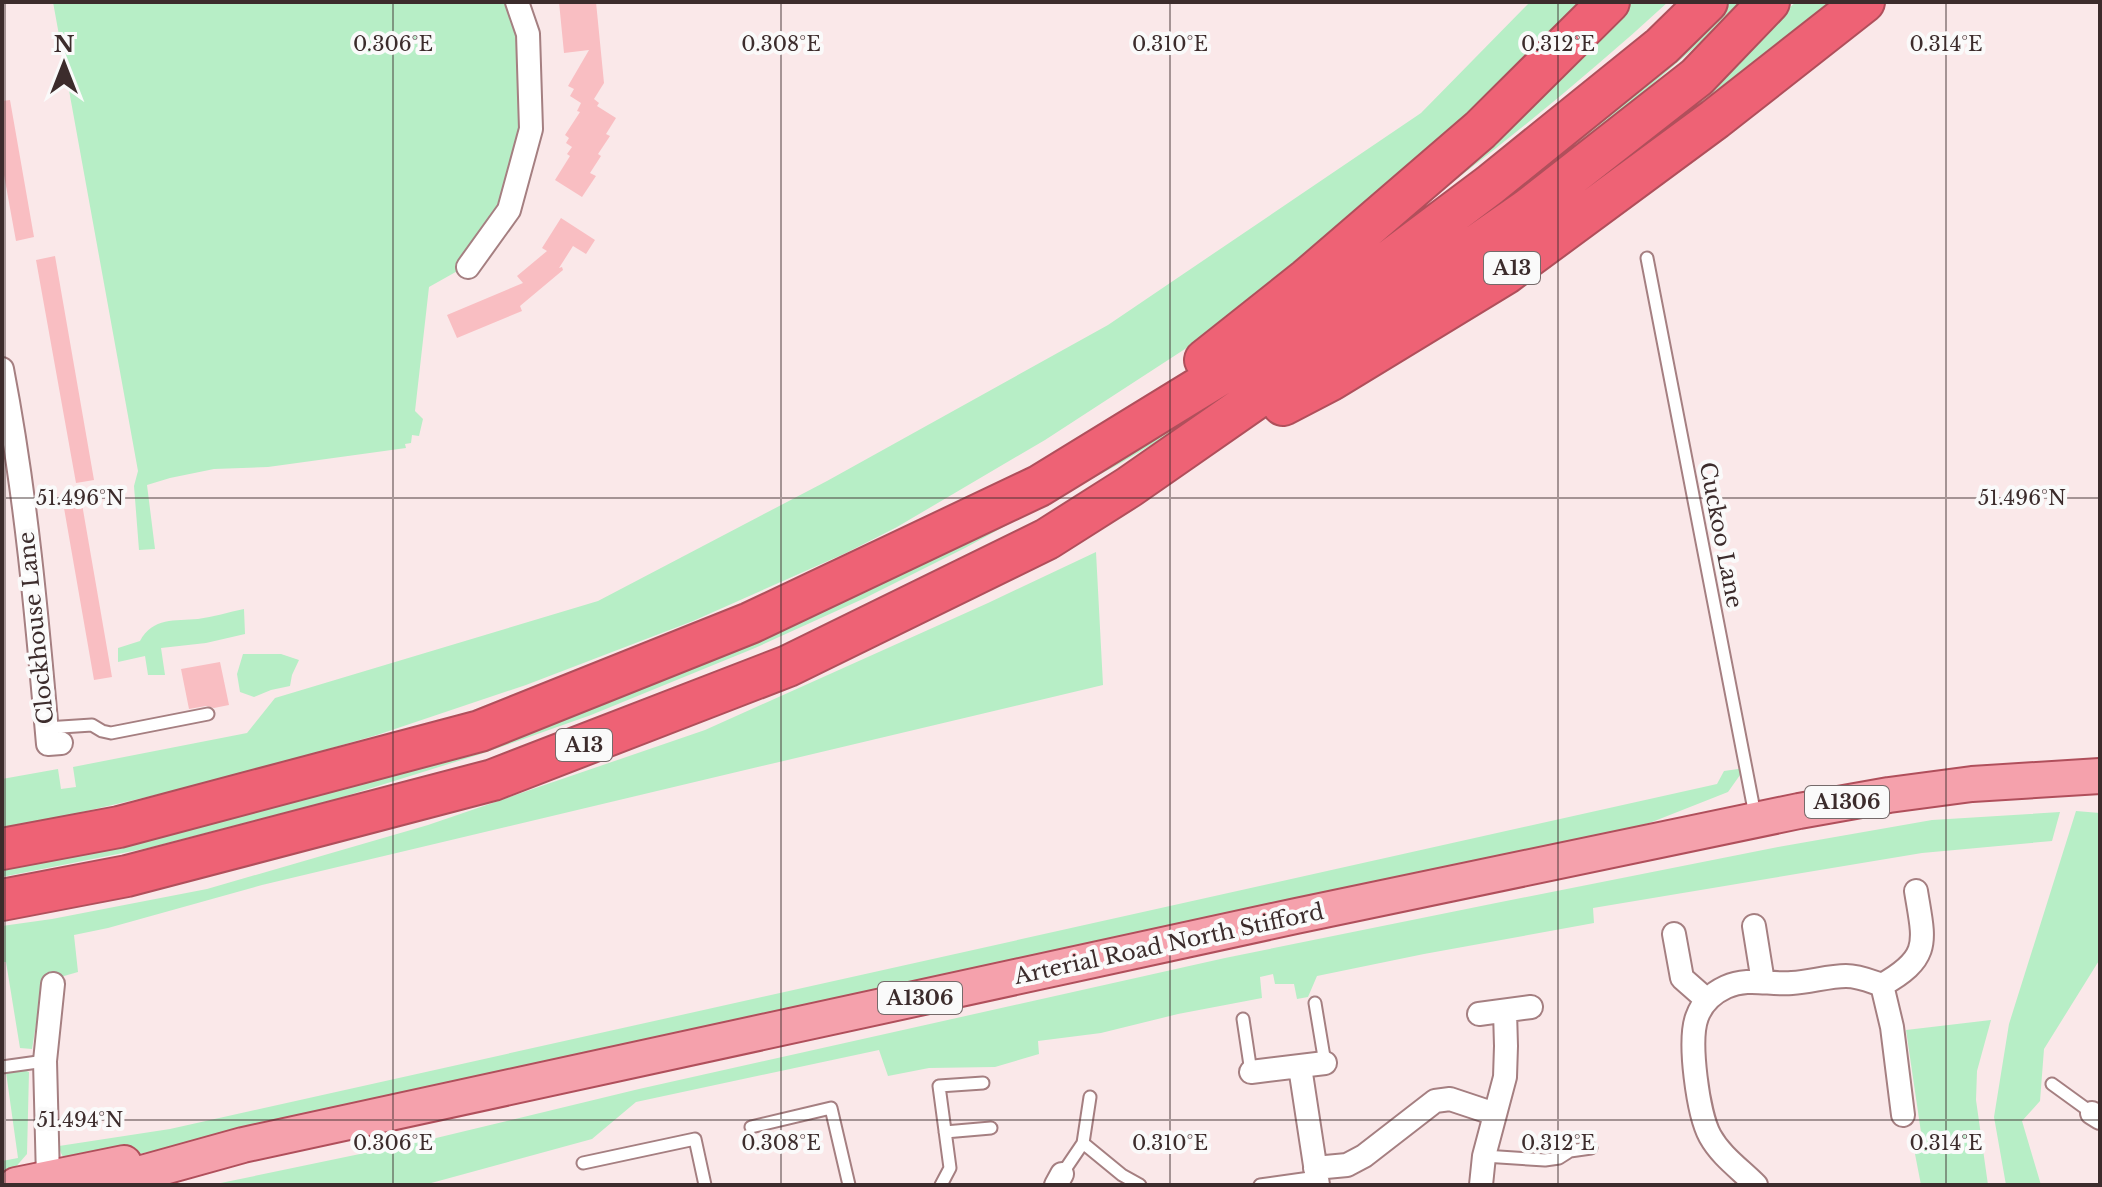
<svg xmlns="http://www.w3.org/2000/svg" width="2102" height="1187" font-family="'Libre Baskerville',serif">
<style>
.green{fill:#b7eec6}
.building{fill:#f9bec2}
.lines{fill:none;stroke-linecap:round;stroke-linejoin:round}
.lane-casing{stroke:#a57f81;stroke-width:15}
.street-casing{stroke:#a57f81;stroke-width:26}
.primary-casing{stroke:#b04f5b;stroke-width:38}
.highway-casing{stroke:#b04f5b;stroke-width:44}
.lane{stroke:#fff;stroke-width:11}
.street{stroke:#fff;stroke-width:22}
.primary{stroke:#f5a1ac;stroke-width:34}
.highway{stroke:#ee6275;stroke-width:40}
.ticks{fill:none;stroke:#3c2c2c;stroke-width:2;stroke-opacity:0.45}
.labels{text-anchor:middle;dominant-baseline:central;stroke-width:8;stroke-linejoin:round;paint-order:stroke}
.shield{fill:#fafafa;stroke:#756a6a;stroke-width:2}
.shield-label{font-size:20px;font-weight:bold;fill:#3c2c2c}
.street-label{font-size:22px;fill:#3c2c2c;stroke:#fafafa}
.ticks-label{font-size:20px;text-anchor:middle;fill:#3c2c2c;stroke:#fafafa;stroke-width:8;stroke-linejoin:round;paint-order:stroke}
</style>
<rect width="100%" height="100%" fill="#fae8e9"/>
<path class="green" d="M53 2H506L525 66 523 125 510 182 492 223 461 269 429 287 415 411 423 419 419 436 412 435 411 443 405 444 406 448 268 467 214 469 170 478 147 485 155 549 139 550 134 486 138 471Z
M1530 2H1593L1486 107 1225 323 1045 440 897 527 846 553 693 621 526 685 377 735 220 780 65 816 2 827V779L58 769 61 789 76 787 73 767 247 733 275 698 598 601 827 481 1108 325 1421 113Z
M1625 2H1668C1582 81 1492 153 1399 223Z
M1724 2H1743L1708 36 1554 169 1232 397 1119 464 965 548 865 598 755 648 591 715 484 753 333 800 148 848 2 877V867L138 839 1026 503Z
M1796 2H1848L1680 130 1569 200Z
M1096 552 1103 685 262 885 108 928 74 935 78 972 43 982 32 1049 20 1048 6 962H2V926L52 919 207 889 428 825 705 730 988 603Z
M244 609 245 634 206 643 161 648 165 675H148L145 656 118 662V648L140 641C153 617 175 621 198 619 213 617 229 612 244 609Z
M243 654H281L299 660 292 675 290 686 271 690 254 697 240 692 237 674Z
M1745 768 1728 792 1652 822 1583 844 92 1164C74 1162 63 1166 59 1146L170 1129 1717 784 1724 771Z
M2076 811 2100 813V959L2044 1049 2040 1101 2022 1121 2041 1185H2006L1994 1117 2009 1024Z
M2060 812 2052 841 1922 853 1593 908 1594 923 1424 954 1317 976 1308 997 1297 999 1294 984H1275L1273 974 1260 977 1262 998 1178 1014 1101 1033 1038 1041 1039 1054 995 1067 929 1068 888 1076 879 1050 636 1102 592 1139 424 1185H211L432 1139 639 1089 1225 958 1496 903 1778 847 1932 820Z
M1991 1020 1977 1071 1976 1100 1988 1185H1921L1915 1154 1923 1146 1906 1030Z
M21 1069 29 1072 27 1154 13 1170 2 1174V1161L18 1158 6 1072Z"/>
<path class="building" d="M559 2H596L604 83 594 99 599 103 597 106 616 118 606 134 610 136 598 154 601 156 590 173 596 176 582 197 555 180 570 156 567 154 572 147 566 143 569 138 565 135 580 112 577 111 581 103 570 96 574 89 568 86 589 50 564 53Z
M10 100 34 237 16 241 2 164V101Z
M561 218 595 240 586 254 573 246 559 268 562 267 563 270 520 306 522 311 457 338 447 315 523 283 517 276 547 251 542 248Z
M55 256 94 480 76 483 36 260Z
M82 504 112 677 94 680 64 508Z
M220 662 229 705 214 708 206 706 189 709 181 669Z"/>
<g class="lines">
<g class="lane-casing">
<path id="lane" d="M1647 258 1755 815
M46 728 92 725 102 731 111 733 208 714
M1315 1003 1325 1063
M1243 1019 1251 1072
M2 1067 45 1061
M2052 1084 2092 1113
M751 1127 831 1108 849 1185
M945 1132 991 1128
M1083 1143 1122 1175 1140 1185
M1484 1156 1545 1160 1559 1158 1570 1151 1591 1148
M583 1163 695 1139 705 1185
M1062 1174 1083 1143 1090 1097
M941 1185 950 1168 939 1086 983 1083
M1260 1185 1317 1177"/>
</g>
<g class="street-casing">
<path id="street" d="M468 267 509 210 531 129 528 34 517 2
M2 369C26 493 37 618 48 744L61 743
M1754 926 1763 982
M1674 934 1682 978 1707 1000
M1882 985C1932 957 1924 941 1916 891
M1479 1014 1531 1007
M1300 1067 1318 1185
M1251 1072 1325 1063
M2092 1113 2100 1118
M1315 1168 1347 1165 1364 1156 1435 1101 1450 1099 1495 1114
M48 1178 45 1061 53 984
M1056 1185 1062 1174
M1481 1185 1484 1156 1505 1077 1506 1046 1505 1011
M1756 1185C1740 1169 1721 1156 1710 1136 1698 1114 1688 1041 1697 1017 1702 1003 1713 993 1726 987 1748 977 1769 985 1792 983 1810 982 1829 976 1846 976 1859 976 1870 981 1882 985L1892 1027 1903 1115"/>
</g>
<g class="primary-casing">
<path id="primary" d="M16 1185 124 1163
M99 1185 243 1145 1296 916 1799 811 1889 795 1972 784 2100 776"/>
</g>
<g class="highway-casing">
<path id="highway" d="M1205 360 1307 279 1480 130 1609 2
M1283 405 1331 380 1505 274 1715 119 1864 2
M2 849 119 827 480 731 750 623 1039 486 1313 318 1490 185 1662 46 1707 2
M2 900 127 876 493 780 788 666 1047 539 1129 487 1527 210 1697 77 1769 2"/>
</g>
<use href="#lane" class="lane"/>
<use href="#street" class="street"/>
<use href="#primary" class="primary"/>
<use href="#highway" class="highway"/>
</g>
<path class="ticks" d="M5 2V1185M393 2V1185M781 2V1185M1170 2V1185M1558 2V1185M1946 2V1185M2 498H2100M2 1120H2100"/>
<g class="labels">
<g class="shield">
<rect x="1484" y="252" width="56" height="32" rx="6"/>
<rect x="556" y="729" width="56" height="32" rx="6"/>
<rect x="1805" y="786" width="84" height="32" rx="6"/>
<rect x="878" y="982" width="84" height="32" rx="6"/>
</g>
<g class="shield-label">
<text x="1512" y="268">A13</text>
<text x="584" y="745">A13</text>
<text x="1847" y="802">A1306</text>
<text x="920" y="998">A1306</text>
</g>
<g class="street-label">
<text transform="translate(1721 535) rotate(79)">Cuckoo Lane</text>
<text transform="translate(36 628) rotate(-96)">Clockhouse Lane</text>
<text transform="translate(1169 944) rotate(-12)">Arterial Road North Stifford</text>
</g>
</g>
<g class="ticks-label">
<text x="393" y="51">0.306°E</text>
<text x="781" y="51">0.308°E</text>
<text x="1170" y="51">0.310°E</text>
<text x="1558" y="51">0.312°E</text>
<text x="1946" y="51">0.314°E</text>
<text x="80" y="505">51.496°N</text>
<text x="2022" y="505">51.496°N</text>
<text x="80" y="1127">51.494°N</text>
<text x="393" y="1150">0.306°E</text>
<text x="781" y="1150">0.308°E</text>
<text x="1170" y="1150">0.310°E</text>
<text x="1558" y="1150">0.312°E</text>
<text x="1946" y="1150">0.314°E</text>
</g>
<rect width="2102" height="1187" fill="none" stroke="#3c2c2c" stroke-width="8"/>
<g transform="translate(64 64)" stroke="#fafafa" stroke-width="6" paint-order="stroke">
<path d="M0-6L14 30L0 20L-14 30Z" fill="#3c2c2c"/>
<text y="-12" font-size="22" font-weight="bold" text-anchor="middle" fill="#3c2c2c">N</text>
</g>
</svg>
